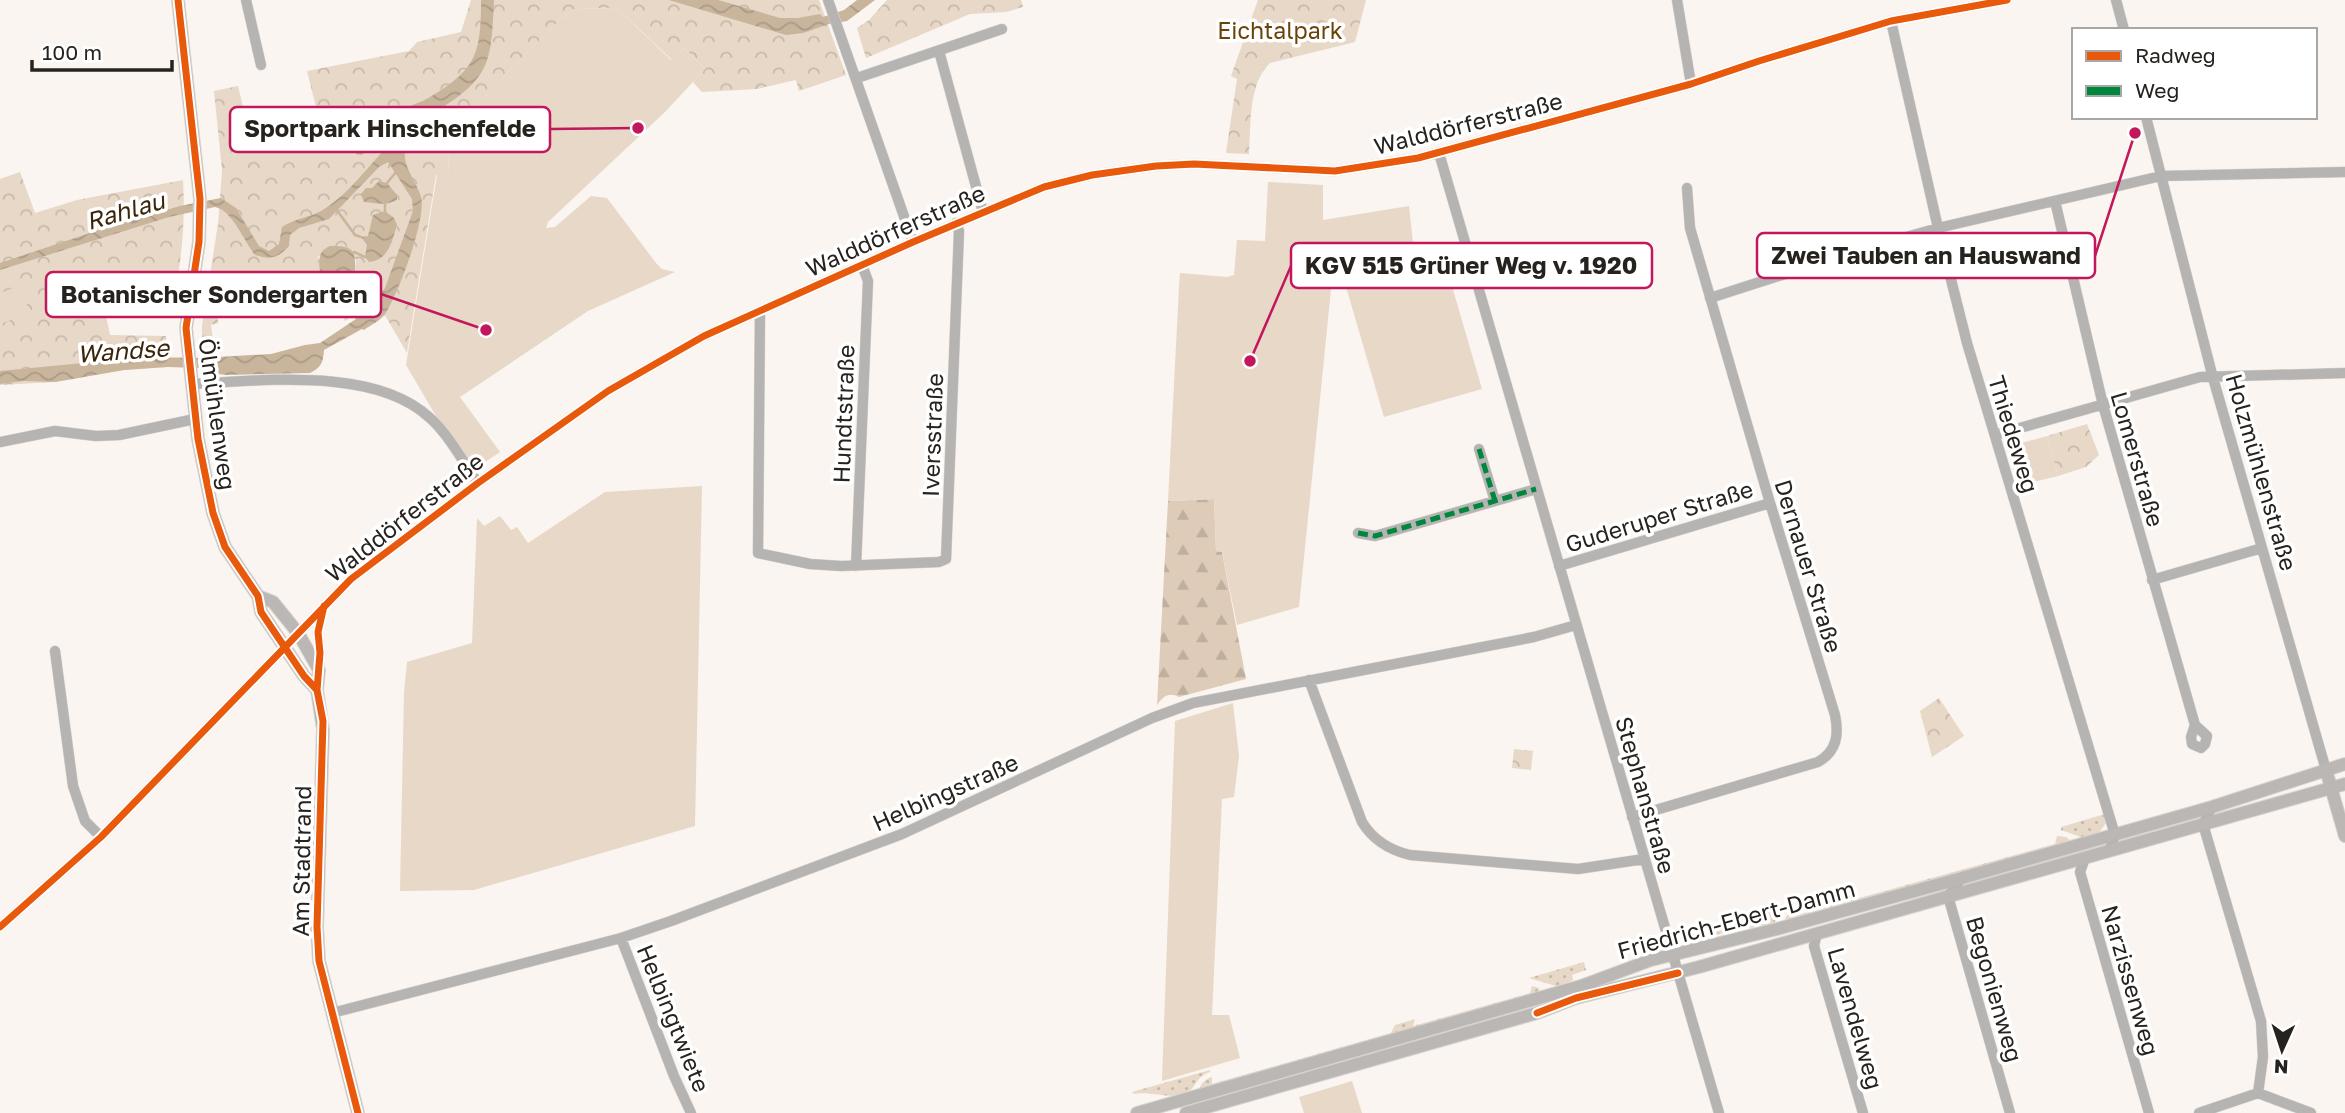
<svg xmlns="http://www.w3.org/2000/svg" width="2345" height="1113" font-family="'Golos Text',sans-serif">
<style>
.grass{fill:url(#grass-dots)}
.forest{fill:url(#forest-firs)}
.park{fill:url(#park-crowns);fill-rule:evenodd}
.garden{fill:#e8d8c7}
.water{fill:url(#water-waves)}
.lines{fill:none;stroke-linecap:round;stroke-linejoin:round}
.stream{stroke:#c9b49c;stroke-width:2.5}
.minor-casing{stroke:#d7d3cf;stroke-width:11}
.major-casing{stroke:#d7d3cf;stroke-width:14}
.minor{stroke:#b6b4b3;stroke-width:10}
.major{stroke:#bab7b4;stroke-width:12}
.quiet{stroke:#00873e;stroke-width:5;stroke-dasharray:10 5;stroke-linecap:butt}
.cycleway-casing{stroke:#fff;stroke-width:11}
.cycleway{stroke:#e8590c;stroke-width:7}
.labels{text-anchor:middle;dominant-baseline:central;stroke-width:7;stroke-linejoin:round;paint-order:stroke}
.park-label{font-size:23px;fill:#6a4309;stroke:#fff}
.street-label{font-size:23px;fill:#26231f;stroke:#fff}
.water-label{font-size:24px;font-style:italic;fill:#3a2509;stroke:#fff}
.leader{fill:none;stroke:#c2185b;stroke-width:2.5}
.callout-dot{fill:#c2185b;stroke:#fff;stroke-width:2.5}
.callout{fill:#fff;stroke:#c2185b;stroke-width:2.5}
.callout-label{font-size:24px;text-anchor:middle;font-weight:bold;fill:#26231f}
</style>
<defs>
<pattern id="grass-dots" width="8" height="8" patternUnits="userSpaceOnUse" patternTransform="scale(1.75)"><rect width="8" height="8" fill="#e8d8c7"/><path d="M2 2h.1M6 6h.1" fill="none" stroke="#c7b9aa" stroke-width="1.8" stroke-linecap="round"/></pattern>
<pattern id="forest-firs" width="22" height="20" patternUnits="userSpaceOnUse" patternTransform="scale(1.75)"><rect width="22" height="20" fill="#deccb8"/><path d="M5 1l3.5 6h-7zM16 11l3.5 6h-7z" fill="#beaf9e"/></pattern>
<pattern id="park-crowns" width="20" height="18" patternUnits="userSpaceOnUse" patternTransform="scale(1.75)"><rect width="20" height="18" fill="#e8d8c7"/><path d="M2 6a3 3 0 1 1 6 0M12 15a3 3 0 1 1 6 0" fill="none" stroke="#c7b9aa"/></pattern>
<pattern id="water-waves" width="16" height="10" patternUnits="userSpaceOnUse" patternTransform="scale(1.75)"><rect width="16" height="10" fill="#c9b49c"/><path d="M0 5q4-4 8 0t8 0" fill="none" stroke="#ac9a86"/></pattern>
</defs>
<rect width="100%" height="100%" fill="#faf5f0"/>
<path class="grass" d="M2105 814 2106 823 2098 834 2081 837 2061 830V827Z
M2057 836 2066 837 2072 842 1785 922C1785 916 1789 912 1795 910L1794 916 2055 844Z
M1796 902 1785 907 1774 923 1699 938V929Z
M1584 962 1586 970 1572 975 1573 980 1559 987 1529 978Z
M1532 986 1539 988V992L1199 1090C1201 1083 1205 1079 1212 1077V1084L1391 1033 1395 1025 1415 1019 1413 1026 1530 993Z
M1210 1070V1072C1195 1077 1196 1089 1185 1094 1173 1100 1150 1091 1134 1094L1132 1092Z"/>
<path class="forest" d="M1214 499 1216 551 1222 552 1246 679 1179 697C1169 692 1163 696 1157 705L1168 501Z"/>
<path class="park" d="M471 0H819L846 75 799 91 796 80 757 89 702 92 693 82 705 69 684 48 672 60 617 8 574 9 560 20 450 131 448 175H436L407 353 386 317 371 304 345 321 330 294 277 302 269 287 237 291 239 312 218 316V323L211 325 213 340 202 341V325L218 224 222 170 214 91 238 86 253 148 322 131 307 71 409 51 417 42 461 32ZM366 188H372L397 200 392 203 364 202ZM318 256 356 259 355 272 320 264Z
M887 0H1021L1023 7 1006 12 970 14 866 58 857 28 869 20Z
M1258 0H1366L1355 42 1270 63C1248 84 1251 125 1249 154L1226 153 1237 79 1231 76Z
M20 172 35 213 77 200 183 180C185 215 183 247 177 281L151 277 101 292 110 335 166 336 167 367 124 370 55 382 0 385V179Z
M2087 424 2099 455 2086 467 2058 476 2047 436Z
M1939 698 1964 736 1932 757 1920 711Z
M1514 749 1533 751 1531 770 1512 768Z"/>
<path class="garden" d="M617 8 671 60 684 48 705 69 666 111 548 222 546 228 555 227 591 196 607 198 656 263 662 269 675 272 588 311 460 397 500 452 473 470 436 416 406 365 437 175 448 174 450 131 560 20 574 9Z
M1268 182 1323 185V220L1409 206 1413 243 1335 250 1299 607 1237 625 1222 552 1216 551 1214 499 1168 501 1179 287 1180 273 1227 277 1234 275 1237 240 1265 241Z
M1440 245 1482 389 1384 417 1342 273Z
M20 286 30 313 0 324V293Z
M2047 436 2058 476 2029 483 2018 444Z
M702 486 695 826 474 890 400 891 404 692 407 662 472 643 477 518 484 526 500 516 511 530 517 527 528 543 605 492Z
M1233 703 1239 756 1234 797 1222 799 1212 1015H1229L1240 1058 1162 1081 1175 721Z
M1352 1081 1362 1113H1304L1299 1097Z"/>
<path class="water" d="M481 0H494C491 61 492 77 437 111 425 119 413 128 407 142 399 165 415 176 421 197 427 217 398 295 385 314 381 320 371 325 364 330L362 329 324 350C323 362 322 367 310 373L226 375 211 373 200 368 167 367 124 370 55 382 24 381 0 384V371L146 357 201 358 271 354 305 345 320 343 356 319 355 317 372 304 385 288 413 211 412 199 388 162 379 167 329 219 299 228 290 235 289 246C278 258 271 260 255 255 244 241 232 210 215 207L169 217 0 270V263L111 226 180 206 221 198 236 208 259 246 269 251 279 244 282 227C296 218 308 218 321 211 345 197 365 171 383 151 394 139 395 118 406 109 412 104 423 102 430 97 477 69 481 53 481 0Z
M669 0H718L780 18H798L820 14 823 17 844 10 857 0H875L847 21 829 24 803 33 786 35Z
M370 121 377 144H380L361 155 356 154 351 128 353 124Z
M379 181 387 183 397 195V200C388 206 375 203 364 202L361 194 366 188H372Z
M385 211 394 218 397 225C392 241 389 260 369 262L365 257 367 245 361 237 368 236 373 215Z
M330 246C353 246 356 249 355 272L347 277 329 279 320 272C319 260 317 252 330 246Z"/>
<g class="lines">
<path class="stream" d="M380 144 387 135H396
M387 183 396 172
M336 209 355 235 361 237
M385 211V204
M354 252 365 257"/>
<g class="minor-casing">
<path id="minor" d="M246 0 261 65
M828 0 913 242
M1677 0 1691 84
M2116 0 2124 30
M1891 21 1938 228 1967 343 2115 835 2109 851
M939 51 983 212
M857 78 1002 29
M2146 117 2213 378 2326 770
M1439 153 1719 1113
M2055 201 2103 405 2195 725 2207 736 2205 744 2201 748 2192 744 2191 737 2195 725
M1710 298 1847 254 1938 228 2161 176 2345 172
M760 311 758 553 810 564 841 566 939 562 946 559 959 231 956 223
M191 384C261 381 375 366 430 418 449 435 463 462 478 483
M1995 435 2200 377 2345 373
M0 442 55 431 96 436 119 435 195 419
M1479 449 1495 501
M1358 533 1375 536 1536 489
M856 566 868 281 862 265
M1559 566 1770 503
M2152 580 2262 548
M55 651 73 786 85 821 101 837
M319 669 320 653 318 632 323 608
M1309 680 1362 822C1373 840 1389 850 1410 855L1578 869 1644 859
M2212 807 2203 824 2261 1021 2263 1057 2258 1093
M1632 817 1818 762C1837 751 1839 735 1835 715L1770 503 1690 228 1687 188
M2085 858 2080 872 2149 1113
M1962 878 1948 896 2010 1113
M0 927 101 837 351 579 478 483 608 391 704 336 913 242 1044 187 1092 175 1156 166 1194 164 1335 171 1418 158 1691 84 1759 61 1891 21 2007 0
M1817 933 1814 946 1863 1113
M621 938 674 1076 691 1113
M332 1013 621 938 671 921 902 834 1152 718 1193 703 1534 637 1576 625
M2199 1113 2258 1093 2311 1113"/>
</g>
<g class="major-casing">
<path id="major" d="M178 0 200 199 199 242 186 328 198 439 213 513 225 547 258 596 261 612 304 676 317 690
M258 596 273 602 298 633 319 670 317 690 323 729 317 927 319 961 358 1113
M2326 770 2345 836
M1137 1113 1581 986 1651 960 1777 929 1962 878 2212 807 2345 764
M1186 1113 1537 1013 1576 998 1699 967 2345 784"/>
</g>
<use href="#minor" class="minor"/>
<use href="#major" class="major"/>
<path class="quiet" d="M1479 449 1495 501
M1358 533 1375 536 1536 489"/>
<g class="cycleway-casing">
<path id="cycleway" d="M178 0 200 199 199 242 186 328 198 439 213 513 225 547 258 596 261 612 304 676 317 690
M324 606 318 632 320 653 317 690 323 721 317 927 319 961 358 1113
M0 927 101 837 351 579 478 483 608 391 704 336 913 242 1044 187 1092 175 1156 166 1194 164 1335 171 1418 158 1691 84 1759 61 1891 21 2007 0
M1537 1013 1576 998 1678 973"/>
</g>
<use href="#cycleway" class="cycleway"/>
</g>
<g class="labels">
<g class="park-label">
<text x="1280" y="30">Eichtalpark</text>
</g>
<g class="street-label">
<text transform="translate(1468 123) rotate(-14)">Walddörferstraße</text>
<text transform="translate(895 230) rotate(-24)">Walddörferstraße</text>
<text transform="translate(218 414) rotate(82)">Ölmühlenweg</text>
<text transform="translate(843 414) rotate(-88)">Hundtstraße</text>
<text transform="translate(2014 434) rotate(73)">Thiedeweg</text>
<text transform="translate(932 435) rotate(-88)">Iversstraße</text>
<text transform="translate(2138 459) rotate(74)">Lomerstraße</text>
<text transform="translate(2262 472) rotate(74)">Holzmühlenstraße</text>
<text transform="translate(1659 516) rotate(-17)">Guderuper Straße</text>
<text transform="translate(404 517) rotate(-38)">Walddörferstraße</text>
<text transform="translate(1809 566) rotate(73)">Dernauer Straße</text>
<text transform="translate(945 792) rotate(-24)">Helbingstraße</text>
<text transform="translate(1646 795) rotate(74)">Stephanstraße</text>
<text transform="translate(301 861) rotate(-89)">Am Stadtrand</text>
<text transform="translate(1736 919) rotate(-15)">Friedrich-Ebert-Damm</text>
<text transform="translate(2131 980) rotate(74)">Narzissenweg</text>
<text transform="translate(1995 989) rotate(74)">Begonienweg</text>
<text transform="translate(674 1018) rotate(68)">Helbingtwiete</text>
<text transform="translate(1856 1018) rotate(74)">Lavendelweg</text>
</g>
<g class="water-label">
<text transform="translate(125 210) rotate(-16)">Rahlau</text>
<text transform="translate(123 350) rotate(-4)">Wandse</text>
</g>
</g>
<path class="leader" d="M638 128L550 129M2135 133L2095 256M1250 361L1291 266M486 330L381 294"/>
<g class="callout-dot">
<circle cx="638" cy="128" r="7"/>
<circle cx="2135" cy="133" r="7"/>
<circle cx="1250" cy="361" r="7"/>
<circle cx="486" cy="330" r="7"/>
</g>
<g class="callout">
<rect x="230" y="107" width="320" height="45" rx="7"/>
<rect x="1757" y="233" width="338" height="45" rx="7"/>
<rect x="1291" y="243" width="361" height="45" rx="7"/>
<rect x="46" y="272" width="335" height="45" rx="7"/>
</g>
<g class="callout-label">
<text x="390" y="137">Sportpark Hinschenfelde</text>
<text x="1926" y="264">Zwei Tauben an Hauswand</text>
<text x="1471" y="274">KGV 515 Grüner Weg v. 1920</text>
<text x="214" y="303">Botanischer Sondergarten</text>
</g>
<rect x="2072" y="28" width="245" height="91" fill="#ffffff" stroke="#a8a7a5" stroke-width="2"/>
<rect x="2086" y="51" width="35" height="10" fill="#e8590c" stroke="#a8a7a5" stroke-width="2"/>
<text x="2135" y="63" font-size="21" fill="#26231f">Radweg</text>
<rect x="2086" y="86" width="35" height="10" fill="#00873e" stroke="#a8a7a5" stroke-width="2"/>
<text x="2135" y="98" font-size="21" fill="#26231f">Weg</text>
<g transform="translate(2282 1050) rotate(183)" stroke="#ffffff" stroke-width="5" paint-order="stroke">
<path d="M0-5L12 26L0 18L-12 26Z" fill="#26231f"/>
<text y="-10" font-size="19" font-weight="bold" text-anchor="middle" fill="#26231f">N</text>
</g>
<path d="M32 60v10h140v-10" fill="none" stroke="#26231f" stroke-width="3.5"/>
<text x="42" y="60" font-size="21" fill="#26231f" stroke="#ffffff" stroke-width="5" paint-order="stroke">100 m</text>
</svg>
